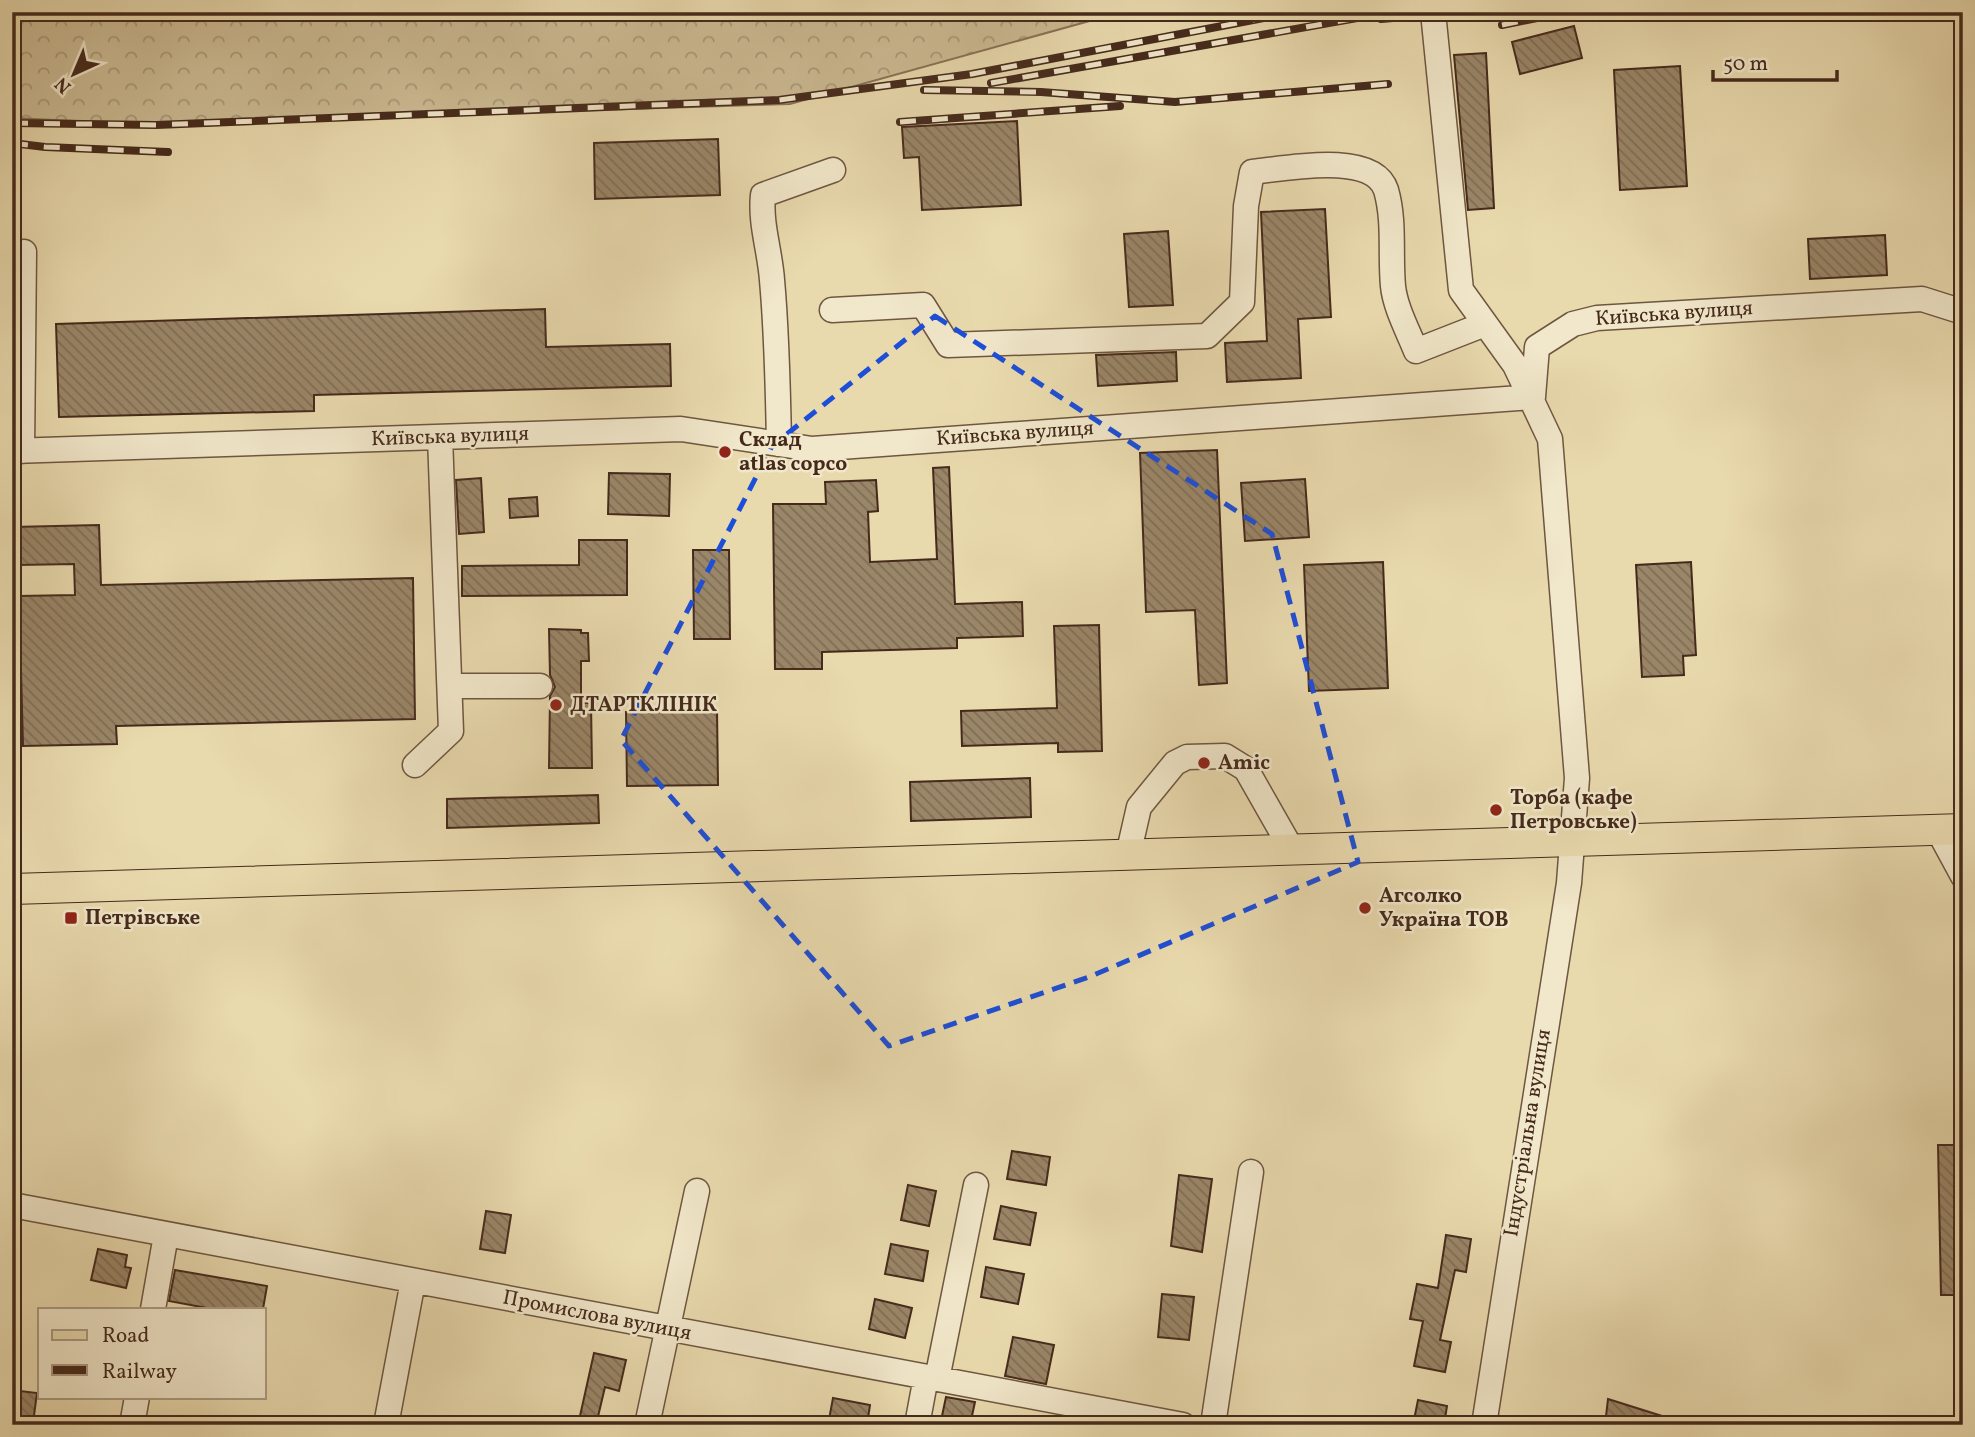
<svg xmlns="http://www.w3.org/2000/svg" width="1975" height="1437" font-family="Vollkorn,serif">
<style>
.forest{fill:url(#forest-crowns);stroke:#897358;stroke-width:2}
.building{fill:url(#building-back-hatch);stroke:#452a1c;stroke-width:2}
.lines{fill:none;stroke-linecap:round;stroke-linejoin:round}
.minor-casing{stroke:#6e5640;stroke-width:27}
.major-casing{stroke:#452a1c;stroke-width:32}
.minor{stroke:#f1e7ca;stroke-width:24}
.major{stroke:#e9daae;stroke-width:30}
.rail-casing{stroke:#452a1c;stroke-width:8}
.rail{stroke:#f1e7ca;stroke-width:5;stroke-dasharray:16;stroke-linecap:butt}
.marked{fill:none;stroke:#1d4ed8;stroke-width:5;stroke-dasharray:14 9;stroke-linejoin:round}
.poi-dot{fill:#8f2418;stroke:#f1e7ca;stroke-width:2.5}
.labels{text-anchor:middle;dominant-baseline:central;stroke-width:5;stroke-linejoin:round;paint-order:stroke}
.street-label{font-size:21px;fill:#452a1c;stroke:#f1e7ca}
.poi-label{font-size:21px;font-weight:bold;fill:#452a1c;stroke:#f1e7ca;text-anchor:start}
</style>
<defs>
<pattern id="forest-crowns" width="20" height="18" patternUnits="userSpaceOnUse" patternTransform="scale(1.75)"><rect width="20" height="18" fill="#cdbc95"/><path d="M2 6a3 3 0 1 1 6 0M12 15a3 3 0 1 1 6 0" fill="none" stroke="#a89979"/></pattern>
<pattern id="building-back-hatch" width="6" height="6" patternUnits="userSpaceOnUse" patternTransform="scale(1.75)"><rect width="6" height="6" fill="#9a8668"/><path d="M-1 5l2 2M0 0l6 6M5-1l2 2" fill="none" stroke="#7f6e55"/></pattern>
</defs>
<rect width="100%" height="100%" fill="#e9daae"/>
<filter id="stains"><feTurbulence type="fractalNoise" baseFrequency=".00286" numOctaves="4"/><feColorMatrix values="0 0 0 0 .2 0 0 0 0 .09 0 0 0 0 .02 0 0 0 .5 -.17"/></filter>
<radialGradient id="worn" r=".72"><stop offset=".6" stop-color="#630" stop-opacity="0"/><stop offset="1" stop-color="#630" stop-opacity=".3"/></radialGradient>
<path class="forest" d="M12 12H1122L790 104 139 124 12 118Z"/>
<path class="building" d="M1574 26 1582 58 1520 74 1512 42Z
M1486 53 1494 208 1468 210 1454 55Z
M1680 66 1687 186 1620 190 1614 70Z
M1017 121 1021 205 922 210 919 157 904 158 902 127Z
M718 139 720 195 595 199 594 143Z
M1325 209 1331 317 1298 319 1301 378 1227 382 1225 343 1267 341 1261 212Z
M1168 231 1173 305 1129 307 1124 234Z
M1885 235 1887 275 1810 279 1808 239Z
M545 309 546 347 670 344 671 386 314 395V411L59 417 56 324Z
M1176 352 1177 381 1098 386 1096 355Z
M1217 450 1227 683 1199 685 1195 610 1146 612 1140 453Z
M949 467 955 604 1022 602 1023 636 957 638V648L822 652V669H775L773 504H826L825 482 876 480 878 511 868 512 870 562 937 559 933 468Z
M609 473 670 474 669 516 608 514Z
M481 478 484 532 459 534 456 480Z
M1305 479 1309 537 1245 541 1241 483Z
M537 497 538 516 510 518 509 499Z
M99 525 101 585 413 578 415 719 116 726 117 744 23 746 19 596 75 595 74 564 18 565V552H12V527Z
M579 540H627V595L462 596V566L579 565Z
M693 550H729L730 639H694Z
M1383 562 1388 688 1309 691 1304 565Z
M1691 562 1696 655 1683 656 1684 675 1642 677 1636 565Z
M1099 625 1102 751 1058 752V743L962 746 961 711 1057 708 1054 626Z
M549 629 581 630V633H588L589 661H581V703H591L592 768H549L550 696 555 687 550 675Z
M717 710 718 785 627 786 626 712Z
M1030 778 1031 817 911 821 910 782Z
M598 795 599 823 447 828V799Z
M1938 1145H1963V1295H1941Z
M1012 1151 1050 1157 1046 1185 1007 1179Z
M1179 1175 1212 1179 1202 1252 1171 1246Z
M908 1185 936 1191 929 1226 901 1220Z
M1001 1206 1036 1213 1030 1245 994 1239Z
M486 1211 511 1215 505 1253 480 1249Z
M1446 1235 1471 1239 1466 1272 1455 1270 1440 1340 1451 1342 1445 1372 1414 1366 1423 1321 1410 1319 1417 1284 1438 1288Z
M891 1244 928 1251 923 1281 885 1274Z
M98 1249 127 1255 125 1267 131 1268 126 1288 91 1280Z
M986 1267 1024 1274 1018 1304 981 1297Z
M175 1270 267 1286 263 1309H212L169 1301Z
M1162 1294 1194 1297 1189 1340 1158 1337Z
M875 1299 912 1308 905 1338 869 1329Z
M1013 1337 1054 1345 1046 1384 1005 1376Z
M594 1353 626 1360 619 1391 605 1387 596 1425H578Z
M12 1390 37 1393 33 1423 12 1420Z
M946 1397 975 1402 970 1425H951L952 1418 942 1416Z
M833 1398 870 1405 867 1425H828Z
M1608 1399 1681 1422 1680 1425H1605Z
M1418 1400 1447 1406 1444 1425H1413Z"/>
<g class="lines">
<g class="minor-casing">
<path id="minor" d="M1433 12 1461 290 1515 365 1550 439 1577 778 1569 883 1484 1425
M832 310 923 305 948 345 1207 336 1242 302 1246 206 1252 172C1283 169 1373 150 1386 190 1395 221 1390 254 1393 286 1395 307 1408 331 1416 351L1485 324
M1533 397 1537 347 1573 324 1597 318 1922 299 1963 312
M779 444C778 389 777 335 772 280 770 251 760 224 763 195L833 170
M12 451 681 429 812 449 1533 397
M22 451 24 252
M451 686H540
M415 765 451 731 440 437
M1938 830 1963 876
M1128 855 1139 807 1175 763 1187 757 1225 756 1246 769 1292 850
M12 1205 1183 1425
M153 1309 166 1235
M937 1379 976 1185
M132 1425 137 1397
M386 1425 413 1281
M647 1425 697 1191
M917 1425 926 1377
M1213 1425 1251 1172"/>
</g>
<g class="major-casing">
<path id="major" d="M12 889 1963 829"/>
</g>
<use href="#minor" class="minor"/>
<use href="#major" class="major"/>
<g class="rail-casing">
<path id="rail" d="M1381 19 1465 12
M1502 25 1567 12
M991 83 1391 12
M924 90 1041 92 1175 102 1388 84
M900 122 1120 106
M12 123 156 125 779 100 972 74 1295 12
M12 143 45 147 168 152"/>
</g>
<use href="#rail" class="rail"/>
</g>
<path class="marked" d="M935 316 1272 534 1358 862 1089 977 889 1046 621 740 772 446Z"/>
<g class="poi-dot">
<circle cx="725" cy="452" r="7"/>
<circle cx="556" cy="705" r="7"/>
<circle cx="1204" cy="763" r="7"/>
<circle cx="1496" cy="810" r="7"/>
<circle cx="1365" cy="908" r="7"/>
<rect x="64" y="911" width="14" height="14" rx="3.5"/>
</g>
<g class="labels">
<g class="street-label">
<text transform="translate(1674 314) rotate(-4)">Київська вулиця</text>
<text transform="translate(1015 434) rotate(-4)">Київська вулиця</text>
<text transform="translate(450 437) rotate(-2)">Київська вулиця</text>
<text transform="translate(1528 1133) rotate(-81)">Індустріальна вулиця</text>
<text transform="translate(597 1316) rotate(11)">Промислова вулиця</text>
</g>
<g class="poi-label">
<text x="739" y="440">Склад<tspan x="739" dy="24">atlas copco</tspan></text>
<text x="570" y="705">ДТАРТКЛІНІК</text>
<text x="1218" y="763">Amic</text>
<text x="1510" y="798">Торба (кафе<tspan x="1510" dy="24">Петровське)</tspan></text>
<text x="1379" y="896">Агсолко<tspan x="1379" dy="24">Україна ТОВ</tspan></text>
<text x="85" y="918">Петрівське</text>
</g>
</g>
<rect width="1975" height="1437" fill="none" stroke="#e9daae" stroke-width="42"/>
<rect x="14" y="14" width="1947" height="1409" fill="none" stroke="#452a1c" stroke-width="3.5"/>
<rect x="21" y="21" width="1933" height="1395" fill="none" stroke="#452a1c" stroke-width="2"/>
<rect x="38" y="1308" width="228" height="91" fill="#f1e7ca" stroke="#ac9b84" stroke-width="2"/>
<rect x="52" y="1330" width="35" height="10" fill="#e9daae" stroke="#ac9b84" stroke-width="2"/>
<text x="102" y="1342" font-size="21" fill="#452a1c">Road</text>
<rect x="52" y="1365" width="35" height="10" fill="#452a1c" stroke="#ac9b84" stroke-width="2"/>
<text x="102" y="1378" font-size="21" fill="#452a1c">Railway</text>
<g transform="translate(74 74) rotate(224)" stroke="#f1e7ca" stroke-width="5" paint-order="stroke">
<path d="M0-5L12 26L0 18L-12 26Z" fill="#452a1c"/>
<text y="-10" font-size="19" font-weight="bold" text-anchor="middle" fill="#452a1c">N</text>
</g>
<path d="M1713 70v10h124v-10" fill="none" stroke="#452a1c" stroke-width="3.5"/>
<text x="1723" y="70" font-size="21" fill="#452a1c" stroke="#f1e7ca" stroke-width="5" paint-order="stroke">50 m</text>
<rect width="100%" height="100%" filter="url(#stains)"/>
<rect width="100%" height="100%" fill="url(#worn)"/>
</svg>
